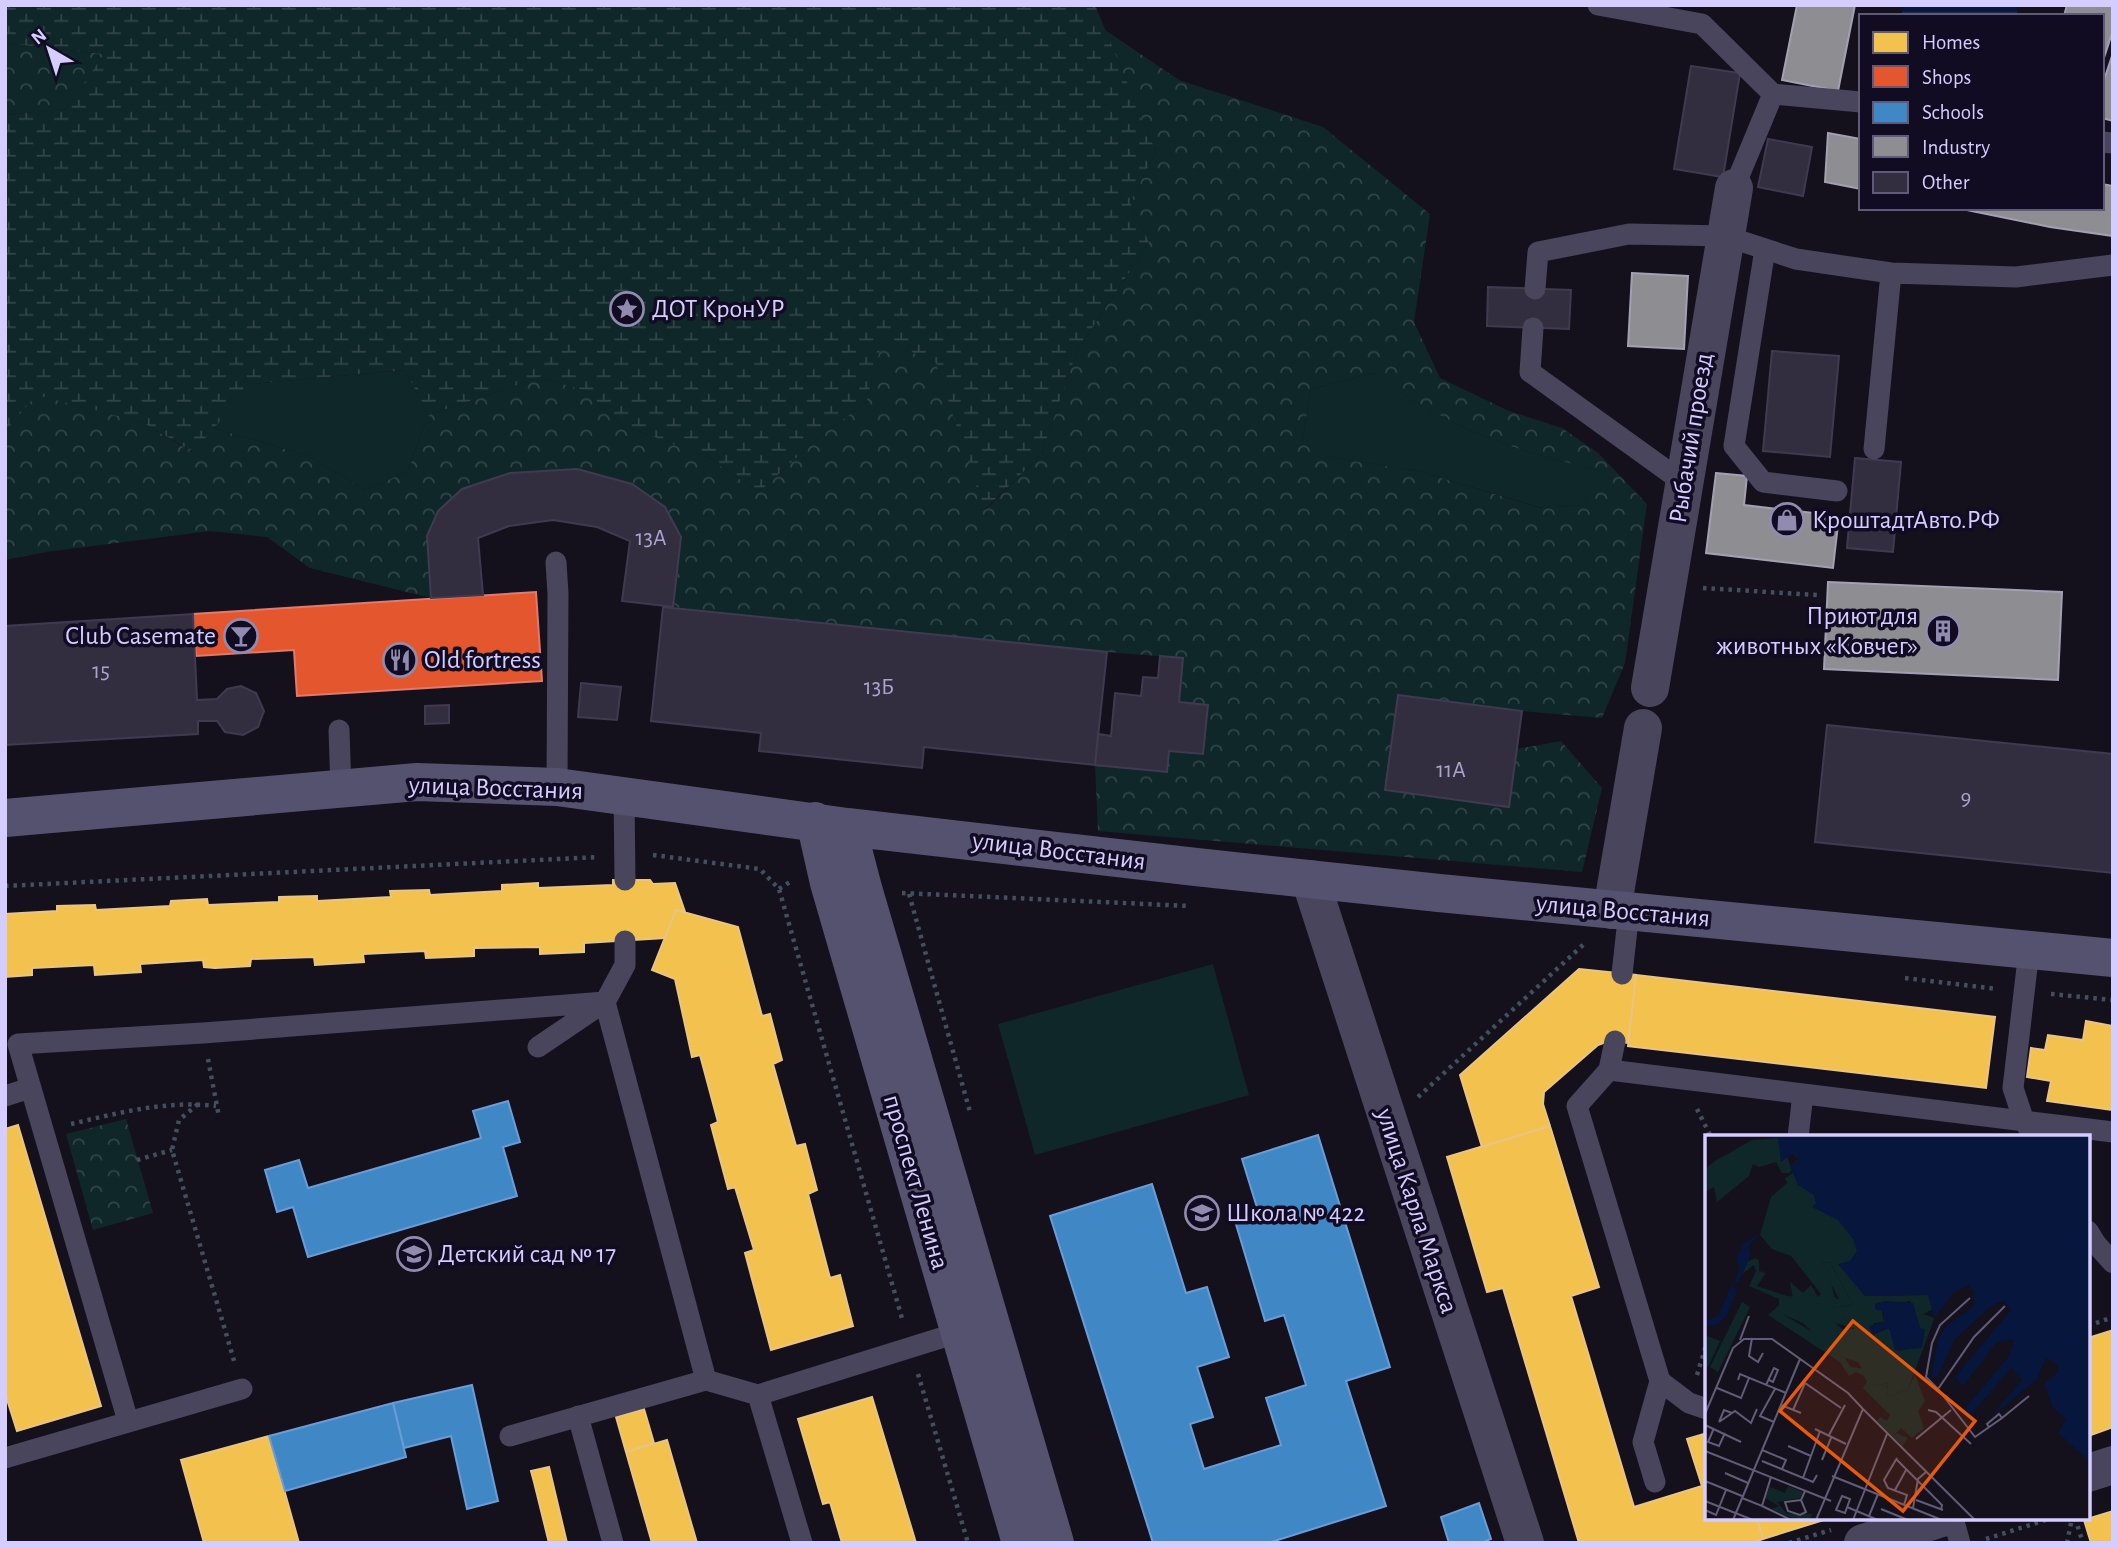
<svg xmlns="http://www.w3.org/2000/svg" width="2118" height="1548" font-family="'Alegreya Sans',sans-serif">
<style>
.grass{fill:#0f2729}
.forest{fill:url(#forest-crowns);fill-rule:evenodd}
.wetland{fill:url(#wetland-marsh)}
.water{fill:url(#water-rules)}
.homes{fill:#f2c14e;stroke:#e9c483;stroke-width:2}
.shops{fill:#e4572e;stroke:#e07a6d;stroke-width:2}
.schools{fill:#3f88c5;stroke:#6c9cd6;stroke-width:2}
.industry{fill:#8d8d92;stroke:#a3a0b3;stroke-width:2}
.building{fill:#322e3f;stroke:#403a50;stroke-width:2}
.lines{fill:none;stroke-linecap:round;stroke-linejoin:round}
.path{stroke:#424f5e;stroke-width:4.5;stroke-dasharray:3.5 5;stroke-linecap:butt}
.lane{stroke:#48455d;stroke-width:21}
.street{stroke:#48455d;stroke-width:38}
.secondary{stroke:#555270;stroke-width:38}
.labels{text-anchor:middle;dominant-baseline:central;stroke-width:7;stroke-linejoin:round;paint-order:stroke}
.number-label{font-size:23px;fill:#aca4cf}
.poi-label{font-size:26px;fill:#d5ccff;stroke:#110c21;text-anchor:start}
.street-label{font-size:26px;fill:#d5ccff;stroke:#110c21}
.inset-road{fill:none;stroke:#615c77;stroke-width:2}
.view{fill:#e8590c;fill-opacity:0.15;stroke:#e8590c;stroke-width:3.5}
.inset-edge{fill:none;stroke:#d5ccff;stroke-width:3.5}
</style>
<defs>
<pattern id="forest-crowns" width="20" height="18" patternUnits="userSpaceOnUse" patternTransform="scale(1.75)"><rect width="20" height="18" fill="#0f2729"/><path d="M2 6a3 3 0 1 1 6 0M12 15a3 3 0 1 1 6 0" fill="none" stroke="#314549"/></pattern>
<pattern id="wetland-marsh" width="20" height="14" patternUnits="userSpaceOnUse" patternTransform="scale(1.75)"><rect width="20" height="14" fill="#0f2729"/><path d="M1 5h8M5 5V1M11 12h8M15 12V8" fill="none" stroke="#314549"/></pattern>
<pattern id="water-rules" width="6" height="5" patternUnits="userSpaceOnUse" patternTransform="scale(1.75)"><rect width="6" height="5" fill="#07163c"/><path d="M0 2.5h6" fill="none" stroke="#2a3759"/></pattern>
</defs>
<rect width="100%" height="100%" fill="#14111c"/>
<path class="grass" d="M405 370 428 415 408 471 366 490 308 456 213 428 251 384Z
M1373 373C1391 385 1408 398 1427 408 1480 439 1539 457 1599 470L1583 505 1542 508 1418 471 1335 458 1302 443 1311 389Z
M1213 964 1249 1095 1035 1155 998 1024Z"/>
<path class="forest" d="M1105 30 1179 80 1323 127 1430 214 1414 322 1440 378 1509 411 1562 428 1598 453 1647 504 1625 663 1602 718 1522 711 1398 695 1386 790 1509 807 1517 749 1561 741 1602 788 1582 872 1098 831 1095 765 1167 772 1169 751 1203 753 1208 705 1179 702 1183 658 1107 652 673 607 681 537 665 507 632 484 577 469 510 473 462 489 438 511 427 536 431 598 310 568 267 537 210 531 46 552 5 560V432L35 394 142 422 192 452 213 428 308 456 366 490 408 471 428 415 541 377 586 391 620 424 707 457 759 492 818 438 866 402 882 338 936 363 985 510 1041 455 1077 351 1149 242 1130 202 1156 152ZM1373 373C1390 385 1408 398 1427 408 1480 439 1539 457 1598 470L1583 505 1541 508 1418 471 1335 458 1302 442 1311 389Z
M5 43 105 54 66 109 5 115Z
M126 1119 153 1213 93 1230 66 1134Z"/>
<path class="wetland" d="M5 5H1095L1156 152 1130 202 1149 242 1077 351 1041 455 984 510 936 363 883 339 866 402 818 438 759 492 707 457 620 424 586 391 541 377 428 415 405 370 252 384 193 452 142 422 36 395 5 432V115L66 109 104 54 5 43Z"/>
<path class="water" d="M1902 5H2017V16H1902Z"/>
<path class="homes" d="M613 880H650L653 884 675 883 685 912 676 910 665 938 584 943V952L540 954V947L474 948V956L426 958 425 951 363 954 364 962 315 965 314 957 251 959 250 966 215 968 204 967 203 960 140 964 141 972 95 975 94 965 32 968V975L5 977V914L57 911V906L95 905 96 910 170 906 171 901 207 899 208 905 279 902V897L317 896V901L391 897 390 891 429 890 430 895 502 891V885L538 883V888L613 885Z
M676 910 738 927 762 1016 770 1014 782 1060 773 1064 796 1146 805 1144 817 1190 808 1194 830 1278 840 1275 853 1326 771 1350 745 1253 754 1250 735 1187 728 1189 711 1125 718 1122 700 1055 692 1057 675 979 652 970Z
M1579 969 1636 975 1628 1043 1609 1041 1598 1045 1544 1092 1543 1104 1550 1126 1482 1147 1460 1075Z
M1636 975 1995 1017 1986 1088 1628 1046Z
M2086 1021 2113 1026V1110L2047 1101 2051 1081 2027 1077 2031 1048 2045 1050 2048 1035 2083 1040Z
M18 1125 101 1406 17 1431 5 1393V1129Z
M1550 1126 1599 1287 1571 1296 1634 1507 1702 1486 1687 1439 1707 1433V1518H1757L1763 1539 1750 1543H1579L1503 1288 1487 1292 1447 1157Z
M2113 1330V1427L2088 1436V1338Z
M872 1397 916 1543H842L830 1502 823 1504 798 1419Z
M644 1409 654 1443 626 1452 616 1417Z
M269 1436 299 1543H204L181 1460Z
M667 1440 697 1543H652L626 1452Z
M549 1467 567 1543H549L534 1482 531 1471Z
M2113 1511V1543H2091L2084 1520Z
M1757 1518H1830L1763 1539Z"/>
<path class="shops" d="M536 592 542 681 297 696 294 650 196 656 193 614Z"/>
<path class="schools" d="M508 1101 520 1142 503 1147 517 1196 308 1257 293 1207 277 1212 265 1170 299 1160 308 1188 481 1138 473 1111Z
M1318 1135 1390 1367 1346 1381 1386 1506 1268 1543H1153L1050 1216 1152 1184 1186 1293 1207 1287 1229 1357 1197 1367 1213 1417 1190 1424 1204 1469 1281 1445 1266 1398 1306 1385 1284 1315 1265 1321 1235 1221 1259 1214 1242 1159Z
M472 1385 498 1501 467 1509 451 1436 404 1448 393 1403Z
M393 1403 406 1457 285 1491 269 1436Z
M1479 1503 1491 1539 1481 1543H1449L1441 1517Z"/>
<path class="industry" d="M1797 5H1855L1838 91 1782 80Z
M2067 5H2113V30L2102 64V16H2064Z
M2113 53V121L2102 118V86Z
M1828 133 1861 139V189L1825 182Z
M2102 184 2113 186V236L2050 227 1957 208H2102Z
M1632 273 1688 276 1684 349 1628 346Z
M1716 473 1747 476 1744 505 1839 516 1833 568 1706 553Z
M1828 582 2062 592 2058 680 1824 669Z"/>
<path class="building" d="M1691 66 1740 73 1723 177 1674 169Z
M1768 139 1812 147 1803 196 1758 187Z
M1488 287 1571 290 1569 329 1487 326Z
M1772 351 1839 356 1830 457 1763 451Z
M1855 458 1901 462 1893 552 1847 548Z
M577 469 632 484 665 507 681 537 673 607 622 601 630 541 597 527 553 520 509 526 478 538 483 595 431 598 427 536 438 511 462 489 510 473Z
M663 607 1107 652 1095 765 924 747 922 768 759 751 761 733 651 721Z
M193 614 197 700 217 699 227 689 241 686 256 693 264 711 258 727 243 735 225 732 217 721H198V734L5 745V626Z
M1160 656 1183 658 1179 702 1208 705 1203 754 1169 751 1167 772 1095 765 1098 734 1111 736 1115 693 1141 696 1143 677 1158 678Z
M581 683 621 687 617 720 578 717Z
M1398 695 1522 711 1509 807 1385 790Z
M449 705V723L425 724V706Z
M1827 725 2113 754V873L1815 842Z"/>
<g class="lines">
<path class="path" d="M1703 588 1817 595
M653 855 760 869 779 889 903 1322
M5 886 599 857
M779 889 793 880
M902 893 1190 906
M909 894 970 1112
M1905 978 1997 989
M2051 994 2113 1000
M208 1059 219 1117
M1418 1097 1584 944
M198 1104 179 1120 172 1150 235 1364
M1697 1109 1711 1137
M71 1124C118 1113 167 1100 216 1106
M137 1160 172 1150
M2088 1326 2113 1317
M918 1374 968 1543
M1697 1375 1707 1342
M2075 1518 2083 1543
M1986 1539 2052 1518
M1789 1543 1831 1530
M2067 1543 2072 1518"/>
<path class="lane" d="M1598 5 1702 24 1773 94 1861 102
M2102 142 2113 143
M1734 188 1773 94
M1765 249 1734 446 1763 482 1837 491
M1535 289 1538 252 1629 234 1725 236 1796 259 1891 273 2016 277 2113 265
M1533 328 1530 372 1684 483
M1874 449 1891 273
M556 562 558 594 557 787
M339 730 341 789
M624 795 625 880
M625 941V965L605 1002 706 1380
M2029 950 2013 1088 2024 1121 2031 1132
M1622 974 1629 911
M1615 1041 1609 1070 1577 1106 1660 1381 1689 1403 1707 1409
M538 1047 603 1003
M1609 1070 2113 1132
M5 1096 30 1088
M1798 1137 1803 1094
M2088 1231 2096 1244 2113 1263
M758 1395 802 1543
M578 1416 613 1543
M128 1421 18 1044 203 1033 605 1002
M510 1436 706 1380 758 1395 960 1332
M5 1458 242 1389
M1655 1482 1643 1442 1660 1381
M1953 1518 1960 1543"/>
<path class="street" d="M1650 688 1734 188
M1310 879 1525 1543
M1612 910 1643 728
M2088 1473 2113 1465
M1863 1543 1942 1518"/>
<path class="secondary" d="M5 818 417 782 557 787 847 827 1196 867 1439 893 2113 958
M815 821 829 883 1021 1543
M847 827 863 888 1055 1543"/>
</g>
<defs>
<g id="sight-ring" transform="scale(1.75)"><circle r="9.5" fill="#110c21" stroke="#918bb0" stroke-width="1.5"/><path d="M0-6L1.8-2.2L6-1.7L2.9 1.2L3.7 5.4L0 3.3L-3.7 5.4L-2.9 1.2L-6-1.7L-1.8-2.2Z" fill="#918bb0"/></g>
<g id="shop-ring" transform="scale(1.75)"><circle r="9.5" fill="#110c21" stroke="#918bb0" stroke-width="1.5"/><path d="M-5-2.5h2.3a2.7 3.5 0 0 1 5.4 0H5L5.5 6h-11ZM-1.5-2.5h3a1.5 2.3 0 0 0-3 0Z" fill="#918bb0"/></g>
<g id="building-ring" transform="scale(1.75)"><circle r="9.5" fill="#110c21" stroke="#918bb0" stroke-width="1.5"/><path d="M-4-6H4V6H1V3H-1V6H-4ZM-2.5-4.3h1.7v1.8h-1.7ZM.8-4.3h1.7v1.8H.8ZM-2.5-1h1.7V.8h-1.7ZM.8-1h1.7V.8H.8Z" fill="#918bb0"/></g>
<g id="bar-ring" transform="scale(1.75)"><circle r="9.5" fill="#110c21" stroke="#918bb0" stroke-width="1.5"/><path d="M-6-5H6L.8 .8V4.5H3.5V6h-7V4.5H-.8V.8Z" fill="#918bb0"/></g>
<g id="restaurant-ring" transform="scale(1.75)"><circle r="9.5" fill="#110c21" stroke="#918bb0" stroke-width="1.5"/><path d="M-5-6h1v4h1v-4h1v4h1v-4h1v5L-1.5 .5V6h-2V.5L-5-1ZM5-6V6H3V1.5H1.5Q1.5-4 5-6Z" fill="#918bb0"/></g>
<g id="school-ring" transform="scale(1.75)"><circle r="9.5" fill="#110c21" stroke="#918bb0" stroke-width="1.5"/><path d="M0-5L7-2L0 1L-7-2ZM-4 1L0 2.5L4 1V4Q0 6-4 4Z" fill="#918bb0"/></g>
</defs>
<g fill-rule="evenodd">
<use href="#sight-ring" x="627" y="309"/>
<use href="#shop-ring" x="1787" y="520"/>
<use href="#building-ring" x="1943" y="631"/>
<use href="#bar-ring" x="241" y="636"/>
<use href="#restaurant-ring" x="400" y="660"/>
<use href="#school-ring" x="1202" y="1213"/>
<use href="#school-ring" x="414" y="1254"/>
</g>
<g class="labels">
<g class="number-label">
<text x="651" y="538">13А</text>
<text x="101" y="671">15</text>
<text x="879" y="687">13Б</text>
<text x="1451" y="770">11А</text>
<text x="1966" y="798">9</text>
</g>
<g class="poi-label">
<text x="652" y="309">ДОТ КронУР</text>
<text x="1812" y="520">КроштадтАвто.РФ</text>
<text x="1918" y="616" text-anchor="end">Приют для<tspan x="1918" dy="30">животных «Ковчег»</tspan></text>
<text x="216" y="636" text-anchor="end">Club Casemate</text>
<text x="424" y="660">Old fortress</text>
<text x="1226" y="1213">Школа № 422</text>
<text x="438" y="1254">Детский сад № 17</text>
</g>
<g class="street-label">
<text transform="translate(1691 438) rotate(-81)">Рыбачий проезд</text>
<text transform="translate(496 788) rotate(2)">улица Восстания</text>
<text transform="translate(1059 851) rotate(7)">улица Восстания</text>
<text transform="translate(1623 911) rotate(5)">улица Восстания</text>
<text transform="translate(916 1182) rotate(74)">проспект Ленина</text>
<text transform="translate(1417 1211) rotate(72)">улица Карла Маркса</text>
</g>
</g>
<g transform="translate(1705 1135)">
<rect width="385" height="385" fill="#14111c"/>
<path d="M37 167 45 172 13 237 5 232Z" fill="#0f2729"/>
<path d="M75 3 87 35 84 38H77L71 27 54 32 48 29 44 41 12 67 9 52 0 57V34L10 26 47 5ZM50 123 54 125V136L61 138 52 151 82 161 134 164 115 128 125 127 148 170 126 173 151 194 87 176 79 180 131 211 146 232 161 234 169 251 183 248 181 262 203 254 210 240 220 266 213 276 219 293 207 303 196 293 191 298 203 303 198 311 172 286 175 282 182 286 185 280 158 253 162 247 159 241 151 237 144 241 135 227 63 180 74 170V164L44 151 51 136 49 130 37 139 42 127ZM0 200 15 206 3 232 0 230ZM83 351 98 357 95 363 72 367 82 379H107L105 385H92L66 374 74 371 60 363 65 352 80 358Z" fill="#0f2729"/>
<path d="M63 0H211L149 104 153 116 145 126 160 161 223 160 229 174 218 179 229 183 227 190 203 254 181 262 183 248 168 251 153 227 137 222 131 211 119 209 98 188 79 180 89 172 115 173 137 194H151L125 173 148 170 125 127 116 128 123 132 129 161 137 169 89 168 85 147 98 158 106 150 113 162 116 159 86 121 67 114 55 100 66 62 82 48 80 43 88 38 85 31 93 25 88 18 76 27 73 1 66 4ZM205 166 215 193 202 214 194 216 184 193 168 200 169 188 179 187 176 172Z" fill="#0f2729" fill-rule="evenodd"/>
<path d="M63 0H385V327L353 298 361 284 348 273 339 248 353 237V229L341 223 332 244 284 284 317 245 306 233 262 284 256 278 304 221 309 204 292 207 258 251 250 242 306 175 298 166 285 172 250 204 232 243 226 242 233 204 242 190 268 172 269 156 263 150 249 157 229 183 223 160 160 161 133 129 145 126 152 116 148 104 133 85 107 72 111 68 109 60 93 50 85 31 93 26 89 18 76 27 73 1 66 4ZM55 98 43 112 46 119 33 149 29 147 35 133 31 125 38 109ZM27 149 31 157 22 180 13 189 0 192 2 185 13 181ZM180 166 208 168 215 193 220 194 217 213 190 215 184 193 168 200 164 191 179 187V177L170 174V169Z" fill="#07163c"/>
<path class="inset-road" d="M265 163 235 190 227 208 221 242 233 254 269 202 300 171M47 203 44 221 53 227 58 218M35 205 44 181M33 245 35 239 81 258M61 250 69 233 73 235 68 247 64 245M12 253 36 263 44 243M233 254 270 302 297 283 294 279 282 289 284 292M76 270 96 278M158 274 270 385M88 275 100 248 136 273M223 275 231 277 266 309M0 279 28 213 39 204H67L143 258 158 274 111 385M297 283 324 261M14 287 30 276 46 288 52 274M14 287 19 275 27 278M69 287 55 281 70 254M0 290 36 307M9 293 3 307 14 311 20 298M110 294 141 309M124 300 140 270M211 304 246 275M83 311 106 321M57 315 81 325 77 334M0 316 126 366M192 323 179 345 183 353 202 360 199 370M191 324 237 370 236 375M117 325 126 303M57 326 108 347 112 340M20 338 43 348M127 341 237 385M98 343 115 296M0 346 37 361M190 355 201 335M137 361 145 364 140 378 131 375ZM37 363 57 371 66 342M96 365 80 367 83 376 95 380 101 377 96 365 100 356M211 365 238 375M0 366 48 385M57 371 86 385M142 372 173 385M208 373 213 344 221 337M176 374 203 385M0 375 11 380 21 355M164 381 173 359M28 385 95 224M148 385 182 299"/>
<path class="view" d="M148 186 270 286 198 376 75 276Z"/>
<rect width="385" height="385" class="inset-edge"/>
</g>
<rect width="2118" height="1548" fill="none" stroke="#d5ccff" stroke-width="14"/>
<rect x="1859" y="14" width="245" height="196" fill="#110c21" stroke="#5f597a" stroke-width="2"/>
<rect x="1873" y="32" width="35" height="21" fill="#f2c14e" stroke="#5f597a" stroke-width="2"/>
<text x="1922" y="49" font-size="21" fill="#d5ccff">Homes</text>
<rect x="1873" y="66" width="35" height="21" fill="#e4572e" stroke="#5f597a" stroke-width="2"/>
<text x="1922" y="84" font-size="21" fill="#d5ccff">Shops</text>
<rect x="1873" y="102" width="35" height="21" fill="#3f88c5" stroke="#5f597a" stroke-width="2"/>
<text x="1922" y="119" font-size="21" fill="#d5ccff">Schools</text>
<rect x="1873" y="136" width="35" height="21" fill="#8d8d92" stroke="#5f597a" stroke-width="2"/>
<text x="1922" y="154" font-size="21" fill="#d5ccff">Industry</text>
<rect x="1873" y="172" width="35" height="21" fill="#322e3f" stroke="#5f597a" stroke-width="2"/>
<text x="1922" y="189" font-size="21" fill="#d5ccff">Other</text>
<g transform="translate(49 49) rotate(321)" stroke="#110c21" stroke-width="5" paint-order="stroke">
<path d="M0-5L12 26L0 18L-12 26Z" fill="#d5ccff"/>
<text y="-10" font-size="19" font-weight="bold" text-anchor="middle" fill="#d5ccff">N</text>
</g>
</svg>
